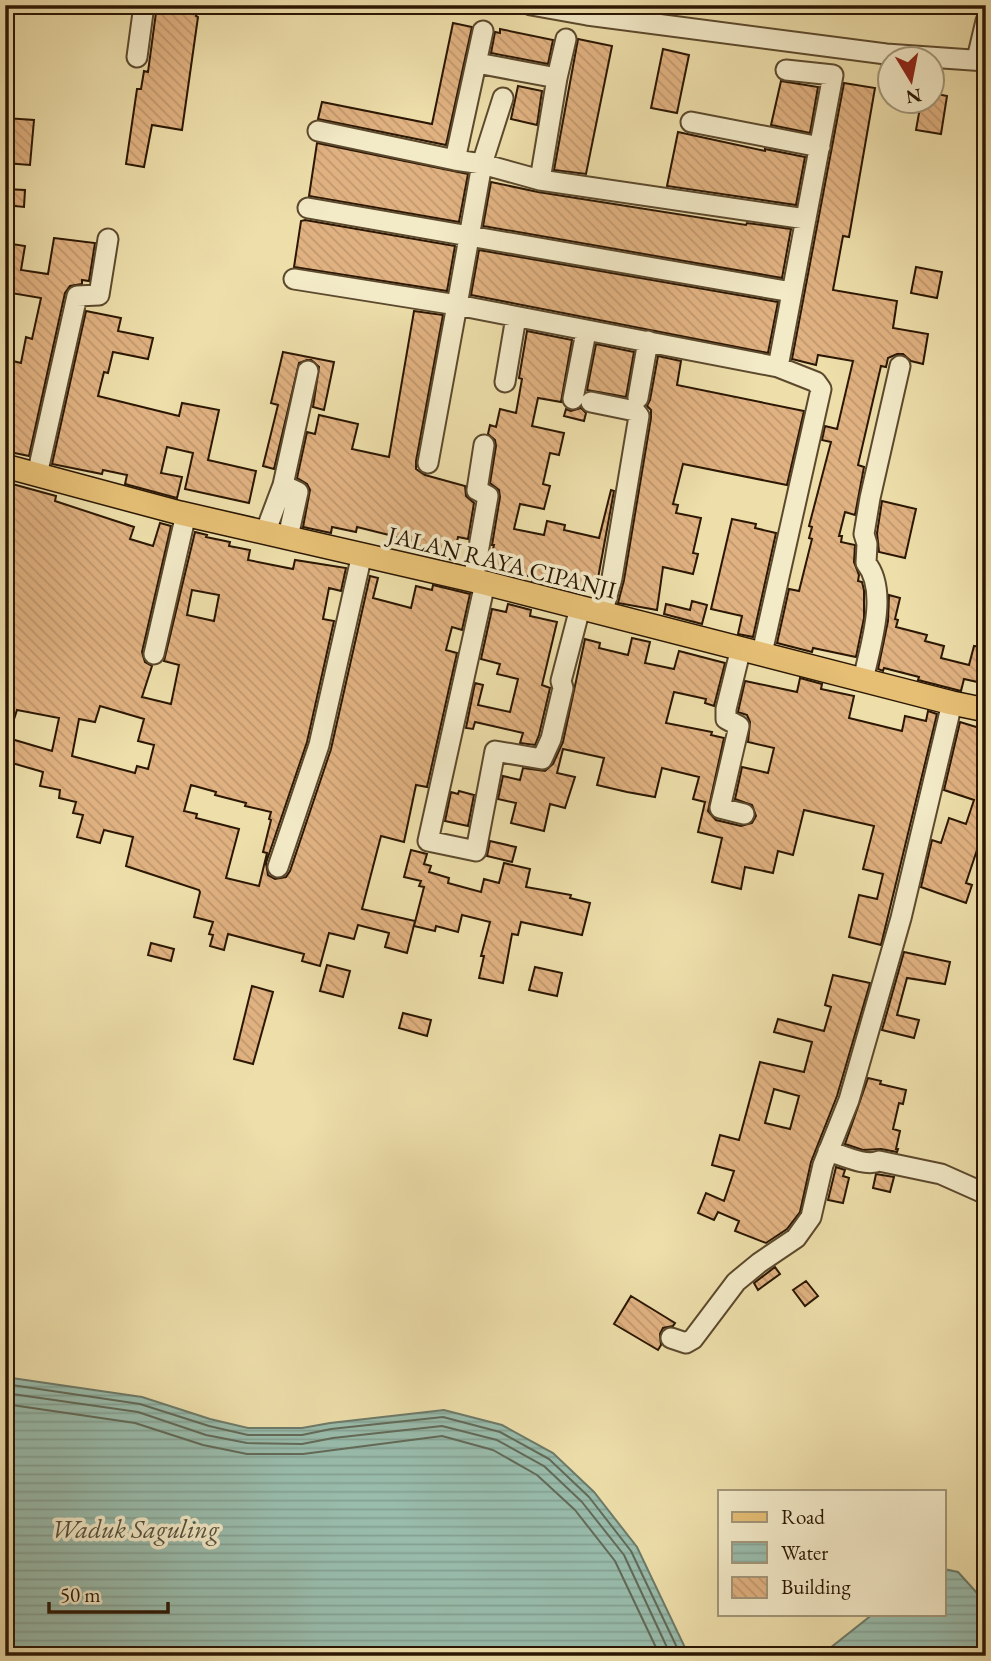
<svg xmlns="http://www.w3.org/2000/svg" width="991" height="1661" font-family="'EB Garamond',serif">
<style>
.water{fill:url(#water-rules);stroke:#6d7a68;stroke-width:2}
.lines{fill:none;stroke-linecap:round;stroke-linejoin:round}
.shore{stroke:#626a58;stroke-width:2}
.building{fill:url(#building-back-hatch);stroke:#2b1703;stroke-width:2;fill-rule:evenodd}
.minor-casing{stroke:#5c492d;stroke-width:23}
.major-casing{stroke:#2b1703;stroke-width:26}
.minor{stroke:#f3eac8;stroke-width:19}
.major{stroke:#e6bf75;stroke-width:23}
.labels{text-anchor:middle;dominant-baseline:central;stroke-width:7;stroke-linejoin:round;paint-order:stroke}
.street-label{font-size:24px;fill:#2b1703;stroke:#f3eac8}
.water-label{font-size:26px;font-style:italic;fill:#52513e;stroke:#f3eac8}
</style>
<defs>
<pattern id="water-rules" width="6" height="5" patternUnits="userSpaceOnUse" patternTransform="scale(1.75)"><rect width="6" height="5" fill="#99bcac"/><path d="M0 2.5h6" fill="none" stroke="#84a192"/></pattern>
<pattern id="building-back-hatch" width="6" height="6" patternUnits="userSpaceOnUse" patternTransform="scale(1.75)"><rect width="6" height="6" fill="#e1b281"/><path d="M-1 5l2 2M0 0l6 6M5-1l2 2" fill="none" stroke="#c1986e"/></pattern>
</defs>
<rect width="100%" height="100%" fill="#eddeaa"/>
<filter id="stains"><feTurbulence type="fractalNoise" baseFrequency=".00286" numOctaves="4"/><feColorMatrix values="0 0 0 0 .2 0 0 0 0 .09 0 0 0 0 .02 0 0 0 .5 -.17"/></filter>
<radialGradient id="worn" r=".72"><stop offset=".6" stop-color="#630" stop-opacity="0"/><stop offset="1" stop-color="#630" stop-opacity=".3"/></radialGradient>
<path class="water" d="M5 1377 142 1397 210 1419 248 1428H302L330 1423 444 1410 502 1425 553 1453 594 1492 637 1547 689 1656H5Z
M944 1569 958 1572 986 1603V1656H820L873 1614H944Z"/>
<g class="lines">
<path class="shore" d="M5 1384 140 1404 209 1426 248 1435H302L331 1429 443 1417 500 1432 549 1459 589 1497 631 1551 681 1656
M5 1393 138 1412 206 1435 247 1443 302 1444 333 1438 442 1426 497 1440 544 1466 582 1502 624 1555 671 1656
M5 1404 135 1423 203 1445 247 1454H303L442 1436 493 1450 537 1475 575 1510 615 1561 660 1656"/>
</g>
<path class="building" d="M157 5H198L196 16 198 17 182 130 152 125 144 167 126 164 137 89H141L144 71 148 72Z
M453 23 472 27 446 145 318 119 322 102 432 124Z
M500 29 553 40 548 64 491 53 495 32 500 33Z
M578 39 612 46 586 174 554 170Z
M663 49 689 55 677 113 651 108Z
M781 81 818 87 810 133 771 125Z
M844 83 875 88 849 237 843 236 833 290 897 301 893 328 928 334 923 364 911 361 903 354H897L888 358 886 367 881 366 858 465 864 467 855 515 845 512 839 536H842L841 542 855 545 854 562 859 575 858 581 862 582 864 590V618L856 657 813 648 812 652 777 643 789 589 799 591 812 539 809 538 812 527 809 526 831 442 822 440 825 426 837 429 853 361 818 355 816 365 792 359Z
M518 86 542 91 537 125 511 119Z
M932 93 947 96 941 134 916 130 921 102H932Z
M5 118 34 120 30 165 5 163Z
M678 132 765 151V149L805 157 796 205 667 186Z
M317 143 468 174 459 222 309 196Z
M491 182 538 192 746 225 747 223 791 229 782 278 483 226Z
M5 189 25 190 24 207 5 205Z
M305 220 455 246 447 291 294 267 301 221Z
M54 238 95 243 89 281 82 280V284L70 286 65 293 29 456 5 451V359L21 363 26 337 32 339 41 298 5 292V243L25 246 21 270 48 274Z
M479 250 778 302 768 353 471 295Z
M916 267 942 272 937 298 911 293Z
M86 311 121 318 118 331 153 338 148 359 113 352 108 373 104 372 98 396 179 416 182 403 219 410 208 460 256 471 249 503 185 489 193 453 167 447 161 473 182 477 177 498 125 484 127 475 103 470 102 474 52 464Z
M414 311 443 315 416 461V469L425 475 465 486 466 496 474 503 468 539 458 537 453 560 429 554 430 549 412 545 413 541 357 527 356 532 332 527 331 533 303 527 310 490 307 484 297 478 307 432 315 434 319 415 358 424 352 449 389 457Z
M527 331 572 340 561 402 538 398 532 426 564 433 559 455 550 453 543 484 550 486 544 509 520 504 514 529 544 535 547 521 565 525 564 530 599 538 611 490 614 491 596 589 568 583 567 586 552 582 551 585 532 581 533 577 506 571V573L488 569 494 545H492L500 497 499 490 490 483 496 446 495 440 488 434 490 425 496 427 500 409 516 413 522 379 519 378Z
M596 344 634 352 626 397 587 390Z
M283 352 334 362 324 410 313 407 319 367 310 359 299 363 274 469 263 466 278 405 271 403Z
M658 356 681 361 677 385 804 411 787 485 683 464 673 504 678 505 676 513 701 518 693 553 698 554 693 574 663 567 657 610 618 603 624 580 651 418V410L647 406 650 400Z
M581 408 586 413 584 421 564 416 566 409 571 411Z
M5 482 56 496 55 501 134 527 130 539 153 546 160 523 171 526 142 652 145 662 152 666 142 697 171 704 179 665 164 661 195 532 207 535 206 537 230 542 229 546 250 550 248 560 293 569 295 560 346 568 341 591 329 588 323 619 334 621 307 742 266 863 268 875 275 879 286 877 290 871 331 749 370 576 378 578 373 598 411 608 416 586 432 590 433 585 470 594 462 630 452 627 446 650 457 653 427 787 416 785 404 842 381 836 362 909 415 921 407 953 385 947 389 933 358 925 354 939 329 933 320 966 302 961 304 954 228 934 224 950 210 946 213 935 209 934 213 922 194 917 200 892 199 890 126 866 133 837 104 830 100 843 77 837 83 815 73 813 76 802 59 798 60 790 40 786 43 772 5 761ZM192 590 219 595 214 621 187 615ZM100 706 144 719 138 741 154 745 148 769 137 766 135 773 72 756 79 719 95 722ZM17 710 59 718 52 751 8 738ZM191 785 216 792 215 795 246 803 245 806 271 812 269 819 271 820 263 852 267 853 259 886 226 878 239 829 196 818 197 814 184 811Z
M882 501 916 509 905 558 879 552 877 533Z
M732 519 756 524 755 528 776 533 753 637 738 634 742 616 711 609Z
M889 595 900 598 895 619 898 620 896 627 927 635 925 641 944 646 941 658 969 665 974 646 986 648V684L964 679 961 691 918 680 919 677 884 668 883 671 878 669 888 621Z
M692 601 707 605 702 624 664 614 666 604 690 610Z
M508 604 531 610 530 616 557 622 542 685 550 688 539 735 535 745 520 743 523 733 475 722 473 729 466 728 475 683 483 685 478 705 510 712 518 679 497 674 500 664 481 659 492 609 506 612Z
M632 638 650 642 645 663 674 669 679 651 725 663 714 706 705 703 706 699 674 692 666 723 712 732 711 735 724 738 708 811 716 820 741 826 752 823 756 816 752 805 735 799 742 767 768 773 774 748 748 742 750 722 747 715 738 712 745 681 797 692 800 678 822 684 821 689 854 696 849 718 902 731 905 716 926 721 928 711 937 714 881 945 849 937 859 895 877 899 883 874 863 869 874 826 804 810 793 855 778 851 773 873 745 867 741 889 712 882 722 838 698 832 705 802 693 799 699 777 662 768 655 797 627 792 597 785 604 758 563 749 557 773 575 777 565 808 550 804 544 831 511 823 516 803 498 799 503 776 520 780 523 768 545 771 553 764 563 742 585 639 600 643 599 648 628 655Z
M960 722 986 730V833L983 832 966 883 972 885 966 903 921 887 932 840 941 843 949 818 966 824 974 800 944 790Z
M459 791 474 795 468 826 445 821 451 792 458 794Z
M490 841 516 847 512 862 487 856Z
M411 850 427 854 424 864 431 866 429 872 449 878 448 883 481 892 484 879 499 883 504 863 530 869 526 887 571 895 570 898 590 903 582 935 521 922 518 935 512 934 503 983 479 978 484 956H481L490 922 462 915 458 932 436 926 435 931 414 926 424 887 419 886 421 881 404 877Z
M151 943 174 949 171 961 148 955Z
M904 952 950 962 945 984 907 978 897 1015 919 1020 914 1038 882 1030Z
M327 965 350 971 343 997 320 991Z
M535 967 562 973 557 996 529 990Z
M833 975 870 983 837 1096 811 1162 800 1212 787 1229 766 1243 735 1231 739 1221 718 1212 714 1220 698 1213 706 1193 724 1201 734 1171 712 1165 720 1135 739 1140 760 1062 804 1072 812 1042 774 1032 778 1019 824 1031 831 1007 825 1005ZM774 1089 799 1096 790 1129 765 1123Z
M252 986 273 992 253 1064 234 1059Z
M403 1013 431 1020 427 1036 399 1028Z
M868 1078 881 1081 880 1084 906 1090 903 1104 899 1103 893 1129 900 1131 896 1149H898L897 1152 881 1149 863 1150 845 1144Z
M836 1167 845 1170 843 1176 849 1178 843 1203 828 1200Z
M876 1174 894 1177 890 1192 873 1188Z
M775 1267 780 1274 758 1290 754 1283Z
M806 1281 818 1296 805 1306 793 1290Z
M631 1296 675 1323 673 1326 663 1328 660 1334 661 1345 658 1350 614 1324Z"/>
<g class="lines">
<g class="minor-casing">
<path id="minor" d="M531 5 587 15 886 54 986 61
M137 57 144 5
M977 59 986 21
M477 63 557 78
M503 98 482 164 457 305 778 367 833 75 786 70
M691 122 820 147
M318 131 455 160 483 31
M455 160 482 164 540 180 806 219
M540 180 557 78 566 39
M308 208 792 292
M294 279 457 305 428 463
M505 382 516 317
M638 398 648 341
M573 399 586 332
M591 402 635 411 639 416 612 578 602 614
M37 475 77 296 99 295 108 239
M265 533 283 485
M288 537 298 492 283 485 308 371
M473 581 488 496 477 490 484 445
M485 583 428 841 476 851 495 751 542 759 551 739 563 688 561 681 580 608
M741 648 726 709V719L739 726 720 808 744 814
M762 653 821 389 816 382 778 367
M154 654 186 514
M863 680C870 647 889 591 866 563L867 544 864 534 870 498 900 366
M278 867 319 745 362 554
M828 1151C842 1155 865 1167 879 1161L941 1174 986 1194
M671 1338 686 1343 693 1339 736 1282 759 1263 796 1238 811 1217 823 1165 849 1100 901 918 952 703"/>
</g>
<g class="major-casing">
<path id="major" d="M5 466 180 513 485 583 952 703 986 710"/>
</g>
<use href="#minor" class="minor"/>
<use href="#major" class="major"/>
</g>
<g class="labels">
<g class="street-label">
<text transform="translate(502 562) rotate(14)">JALAN RAYA CIPANJI</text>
</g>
<g class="water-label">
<text x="135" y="1529">Waduk Saguling</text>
</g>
</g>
<rect width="991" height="1661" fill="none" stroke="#eddeaa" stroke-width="28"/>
<rect x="7" y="7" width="977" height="1647" fill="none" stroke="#2b1703" stroke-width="3.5"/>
<rect x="14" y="14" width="963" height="1633" fill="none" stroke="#2b1703" stroke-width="2"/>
<rect x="718" y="1490" width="228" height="126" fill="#f3eac8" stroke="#a39679" stroke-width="2"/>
<rect x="732" y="1512" width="35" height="10" fill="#e6bf75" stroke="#a39679" stroke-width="2"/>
<text x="781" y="1524" font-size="21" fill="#2b1703">Road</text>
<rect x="732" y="1542" width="35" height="21" fill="url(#water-rules)" stroke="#a39679" stroke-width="2"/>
<text x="781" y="1560" font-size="21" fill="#2b1703">Water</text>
<rect x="732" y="1577" width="35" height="21" fill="url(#building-back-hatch)" stroke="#a39679" stroke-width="2"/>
<text x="781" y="1594" font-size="21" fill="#2b1703">Building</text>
<g transform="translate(911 80) rotate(170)"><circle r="33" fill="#f3eac8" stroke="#a39679" stroke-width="2"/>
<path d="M0-5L12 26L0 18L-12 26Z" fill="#8f2418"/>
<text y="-10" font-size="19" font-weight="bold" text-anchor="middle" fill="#2b1703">N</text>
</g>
<path d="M49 1602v10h119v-10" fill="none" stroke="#2b1703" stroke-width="3.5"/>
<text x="60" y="1602" font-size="21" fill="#2b1703" stroke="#f3eac8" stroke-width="5" paint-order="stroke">50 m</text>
<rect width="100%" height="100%" filter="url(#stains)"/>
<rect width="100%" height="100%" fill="url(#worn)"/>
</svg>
